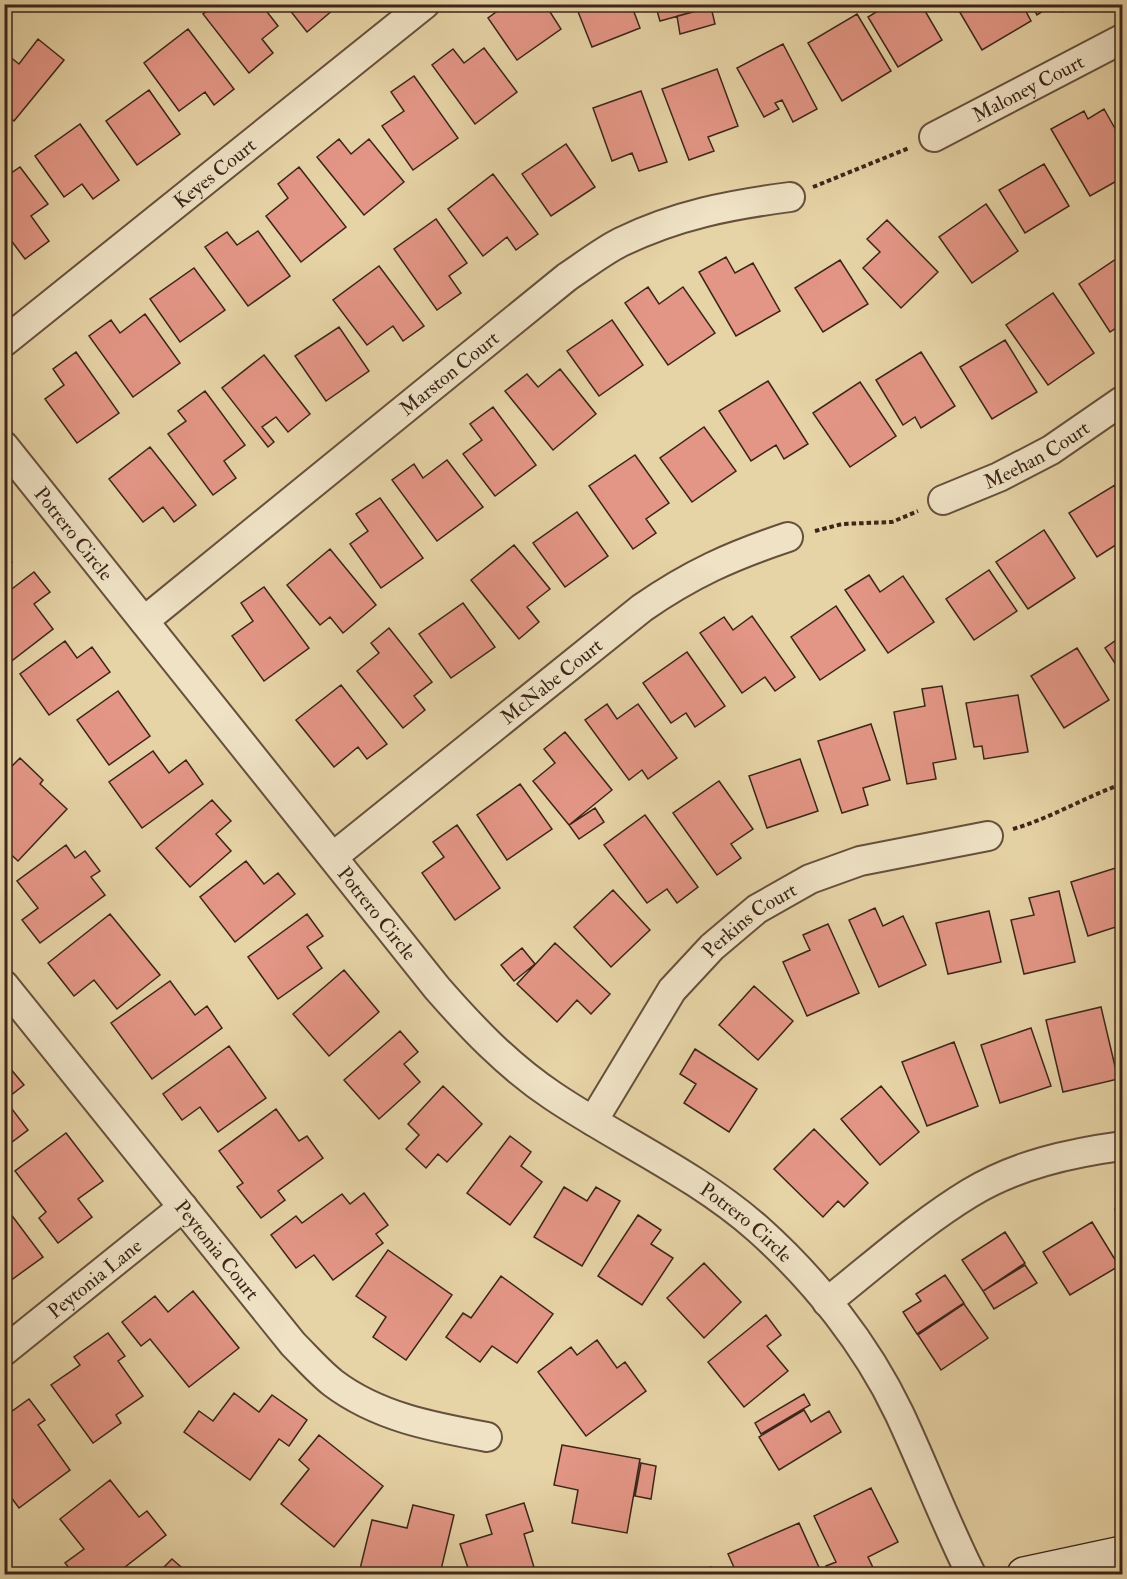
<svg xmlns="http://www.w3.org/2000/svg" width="1127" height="1579" font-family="'IM FELL Double Pica',serif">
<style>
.building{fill:#e49686;stroke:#3c2518;stroke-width:1.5}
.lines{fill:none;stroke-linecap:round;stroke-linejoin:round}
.street-casing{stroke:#66503c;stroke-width:32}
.secondary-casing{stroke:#3c2518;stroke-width:36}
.path{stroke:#3c2518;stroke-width:4;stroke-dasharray:4.5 3;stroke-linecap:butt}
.street{stroke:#efe2c5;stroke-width:28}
.secondary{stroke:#efe2c5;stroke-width:33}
.labels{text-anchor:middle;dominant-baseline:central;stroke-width:5;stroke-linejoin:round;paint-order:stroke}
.street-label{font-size:20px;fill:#3c2518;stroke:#efe2c5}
</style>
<rect width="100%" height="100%" fill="#e6d3a6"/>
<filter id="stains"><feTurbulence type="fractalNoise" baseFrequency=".00333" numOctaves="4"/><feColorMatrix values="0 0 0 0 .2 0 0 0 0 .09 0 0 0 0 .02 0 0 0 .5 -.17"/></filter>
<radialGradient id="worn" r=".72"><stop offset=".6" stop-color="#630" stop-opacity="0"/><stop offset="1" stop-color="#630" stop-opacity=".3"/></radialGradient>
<path class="building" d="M216 4H261L278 26 262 39 273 53 249 73 203 14Z
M285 4H340L307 32Z
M507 4H545L561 29 517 60 488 18Z
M575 4H631L640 28 592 47Z
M655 4H710L711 7 660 21Z
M889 4H921L942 40 898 67 868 17Z
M955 4H1022L1031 21 982 50Z
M1031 4H1054L1037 15Z
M1057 4H1074L1062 12Z
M711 7 715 24 680 34 677 16Z
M857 14 891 71 842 101 808 43Z
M188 29 234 89 214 105 205 92 179 111 144 63Z
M38 39 64 60 14 121 4 113V52L19 64Z
M783 44 817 109 793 122 782 100 775 103 779 109 764 117 737 68Z
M484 48 517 92 475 124 432 65 453 49 464 63Z
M717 69 738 126 708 137 714 151 689 160 662 89Z
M414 76 458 138 413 170 382 126 404 111 391 92Z
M149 90 180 134 137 165 106 121Z
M641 91 667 162 639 171 632 153 612 161 593 108Z
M1104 109 1122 141V178L1090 196 1051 129 1084 111 1088 119Z
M80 124 119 180 93 199 82 184 64 197 35 156Z
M339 139 351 154 369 139 404 182 364 215 317 157Z
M566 144 595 187 551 216 522 174Z
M1044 164 1069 206 1025 233 999 190Z
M20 167 48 204 31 216 49 241 25 259 4 231V178Z
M299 167 346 227 301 262 266 216 288 198 278 184Z
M493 174 538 234 516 250 507 237 483 256 448 209Z
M986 204 1018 251 972 283 939 237Z
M436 219 467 263 449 276 461 293 437 310 394 249Z
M887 220 938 272 901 308 863 268 880 252 867 239Z
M258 231 290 276 248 306 205 247 227 232 237 245Z
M1122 255V324L1110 332 1079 284Z
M726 257 735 273 753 263 780 311 736 336 699 272Z
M840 260 868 304 823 332 795 288Z
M379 266 424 326 403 341 393 326 367 345 333 300Z
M194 268 225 310 180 342 150 299Z
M648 287 659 304 683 287 715 333 668 365 625 303Z
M1053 293 1094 353 1048 385 1006 325Z
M145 314 180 363 133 397 89 336 111 320 120 333Z
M612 320 643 365 599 396 567 351Z
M339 327 369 371 326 401 295 356Z
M1005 340 1037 392 992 419 960 367Z
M76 352 119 413 77 443 45 399 64 385 53 369Z
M921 352 955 406 921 428 915 417 903 425 876 380Z
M264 355 310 414 288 432 276 417 262 427 274 442 268 447 222 388Z
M560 369 596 414 553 450 505 391 527 374 538 387Z
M768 381 808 444 784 459 776 445 751 461 719 411Z
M860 382 896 436 850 467 813 413Z
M205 391 245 445 224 461 236 478 213 495 168 434 186 421 178 411Z
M493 407 536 465 495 496 463 454 482 440 470 424Z
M704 427 736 471 692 502 660 458Z
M150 447 196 505 174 522 163 507 143 522 109 479Z
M635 455 669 503 646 519 656 533 633 549 589 486Z
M447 460 483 507 437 541 392 480 414 464 423 478Z
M1115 485 1122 496V541L1097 557 1069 513Z
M380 498 423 558 381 588 350 544 368 531 356 514Z
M577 512 608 556 565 587 533 543Z
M1044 530 1075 578 1028 609 996 562Z
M514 545 550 589 527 607 539 622 519 639 471 580Z
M330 549 376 605 343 633 330 617 320 625 287 585Z
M4 551 12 562 4 568Z
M989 570 1017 611 974 640 946 599Z
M34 572 50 592 34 604 53 629 9 663 4 658V595Z
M869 575 880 592 903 576 934 622 888 653 845 590Z
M264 587 309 648 264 681 232 636 253 621 241 603Z
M463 603 495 647 451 678 419 634Z
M836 606 865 650 820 680 791 637Z
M752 616 795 677 775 691 765 677 742 693 700 633 724 617 733 630Z
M389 628 432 682 414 696 425 710 403 728 357 671 379 653 371 643Z
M1122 636V674L1105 648Z
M65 641 77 658 92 647 110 672 49 715 20 674Z
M1077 648 1109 700 1064 728 1031 676Z
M687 652 725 706 695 727 686 713 671 723 643 683Z
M341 685 387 744 367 759 358 747 334 767 296 720Z
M942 686 956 759 933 763 936 779 907 784 894 712 925 706 922 689Z
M118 691 150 736 109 765 77 720Z
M1018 695 1028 752 984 759 982 746 974 747 966 703Z
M607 704 617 719 638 704 677 758 648 779 642 770 629 780 585 720Z
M871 724 890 780 863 788 868 805 842 813 818 741Z
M565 732 612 790 569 825 533 781 555 763 544 749Z
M153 751 169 773 186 760 203 784 142 828 109 782Z
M20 758 43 780 40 784 67 809 18 861 4 848V774Z
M800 759 818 811 767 828 749 776Z
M719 781 753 829 731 844 741 858 717 875 673 813Z
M520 784 552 829 507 860 477 815Z
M212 800 231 821 216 834 231 851 190 887 156 848Z
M595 808 604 822 579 839 569 825Z
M645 815 698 887 677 903 667 889 647 903 604 845Z
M457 825 500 888 455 920 422 873 444 857 433 842Z
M66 845 75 858 85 851 100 871 91 877 105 895 40 943 22 920 38 908 17 881Z
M246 861 264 884 278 873 295 894 235 942 200 897Z
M1122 866V925L1088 936 1071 882Z
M613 890 650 930 611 967 574 927Z
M1059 891 1075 962 1024 974 1011 920 1034 915 1029 898Z
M875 908 883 926 903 916 926 965 879 987 849 920Z
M989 911 1001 962 948 974 936 923Z
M110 914 160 975 117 1009 94 980 74 996 48 963Z
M307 914 323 936 307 947 322 968 278 999 248 957Z
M828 924 859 993 807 1016 783 962 810 950 803 935Z
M555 943 610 994 591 1014 577 1000 557 1022 517 984Z
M522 948 535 964 514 981 501 965Z
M344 970 379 1012 329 1056 293 1014Z
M170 981 195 1015 207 1006 222 1028 152 1079 111 1023Z
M754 986 793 1021 758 1060 719 1025Z
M1101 1007 1118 1079 1063 1092 1046 1020Z
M1031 1028 1051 1086 1000 1103 981 1045Z
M400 1031 418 1052 404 1064 420 1082 379 1119 344 1080Z
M954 1042 978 1106 927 1126 902 1062Z
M229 1046 266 1098 218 1132 200 1107 182 1120 163 1094Z
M695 1049 757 1089 729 1132 684 1103 696 1084 680 1074Z
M4 1061 24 1085 5 1100 28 1130 4 1148Z
M443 1086 482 1124 447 1162 438 1154 426 1168 406 1149 419 1135 408 1124Z
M881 1086 919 1132 880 1165 841 1119Z
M276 1109 299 1141 307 1136 323 1158 278 1191 285 1200 261 1218 237 1187 243 1183 219 1151Z
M814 1129 868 1183 844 1207 838 1201 823 1217 774 1169Z
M66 1133 103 1181 78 1199 92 1217 58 1243 39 1218 46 1212 15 1171Z
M510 1136 531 1152 521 1166 542 1182 510 1225 467 1193Z
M564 1187 587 1201 596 1187 620 1201 582 1266 534 1237Z
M364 1193 388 1225 376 1234 383 1243 333 1280 314 1255 296 1268 271 1235 296 1216 302 1223 342 1194 350 1204Z
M4 1205 43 1257 10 1281 4 1274Z
M1122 1205V1226L1115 1209Z
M638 1215 661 1230 651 1244 673 1258 642 1305 598 1276Z
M1092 1222 1119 1266 1070 1295 1043 1252Z
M1005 1232 1025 1263 983 1291 962 1260Z
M388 1250 452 1295 406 1360 373 1337 386 1317 356 1296Z
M704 1263 741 1302 704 1338 667 1298Z
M1025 1265 1037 1283 994 1309 983 1291Z
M945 1275 964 1303 917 1334 903 1312 921 1301 916 1294Z
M501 1276 553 1314 517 1363 492 1346 480 1362 446 1337 463 1313 471 1318Z
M193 1291 239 1348 189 1387 150 1339 141 1346 122 1322 155 1296 168 1312Z
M964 1304 988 1338 941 1370 918 1335Z
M766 1315 781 1335 767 1346 788 1371 744 1407 708 1362Z
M108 1333 125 1356 118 1361 143 1396 116 1415 121 1423 93 1443 51 1385 80 1365 74 1357Z
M597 1340 617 1368 625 1362 646 1391 586 1436 538 1372 571 1347 577 1355Z
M234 1393 259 1412 272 1395 307 1420 289 1446 279 1439 250 1480 184 1432 199 1411 213 1421Z
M804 1394 810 1405 761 1434 755 1423Z
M29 1399 45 1420 38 1425 70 1470 19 1508 4 1488V1443L8 1440 4 1435V1417Z
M804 1410 811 1422 829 1411 841 1432 779 1470 759 1437Z
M319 1435 383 1486 334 1547 281 1504 309 1469 299 1460Z
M562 1445 640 1459 627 1533 572 1523 578 1490 554 1485Z
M641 1463 656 1466 651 1499 635 1496Z
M110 1480 139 1517 147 1511 166 1535 116 1574H74L65 1563 84 1549 60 1519Z
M871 1488 898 1542 868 1557 876 1574H830L826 1566 836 1562 814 1516Z
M524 1503 533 1531 524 1534 536 1574H470L460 1544 492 1534 486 1515Z
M413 1505 454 1515 440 1574 359 1573 372 1520 407 1528Z
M799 1523 822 1574H737L728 1554Z
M172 1559 189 1574H157Z
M711 1567 715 1574H697Z"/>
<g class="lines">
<g class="street-casing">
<g id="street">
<path id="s1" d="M934 137 1122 39"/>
<path id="s2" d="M4 342 425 4"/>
<path id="s3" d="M4 446 437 988C472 1028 508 1066 553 1096 620 1141 697 1175 758 1229 815 1280 866 1344 899 1413 924 1466 945 1522 971 1574"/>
<path id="s4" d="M943 500 999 477 1051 450 1122 401"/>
<path id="s5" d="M144 621 567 277C585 265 603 251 621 242 677 215 729 205 790 197"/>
<path id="s6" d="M334 856 642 608C691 574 731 556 788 537"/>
<path id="s7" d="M4 985 293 1344C306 1357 319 1372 333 1383 378 1417 433 1427 487 1437"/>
<path id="s8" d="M593 1121 672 990 712 947 757 909 810 879 860 861 988 836"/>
<path d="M827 1302C874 1265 919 1224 970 1193 1016 1165 1070 1153 1122 1146"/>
<path id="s9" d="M4 1351 183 1207"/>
</g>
</g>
<g class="secondary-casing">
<path id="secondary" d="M1024 1574 1122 1553"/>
</g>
<path class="path" d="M813 187 909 148
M815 531 842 524 892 522 918 511
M1013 829C1051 818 1085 797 1122 784"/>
<use href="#street" class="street"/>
<use href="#secondary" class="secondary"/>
</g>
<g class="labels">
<g class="street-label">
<text stroke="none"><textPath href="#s1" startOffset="106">Maloney Court</textPath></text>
<text stroke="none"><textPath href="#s2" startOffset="270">Keyes Court</textPath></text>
<text stroke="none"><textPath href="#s5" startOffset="393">Marston Court</textPath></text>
<text stroke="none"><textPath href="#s4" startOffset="104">Meehan Court</textPath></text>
<text stroke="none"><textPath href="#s3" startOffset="112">Potrero Circle</textPath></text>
<text stroke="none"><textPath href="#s6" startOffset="279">McNabe Court</textPath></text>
<text stroke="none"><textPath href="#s3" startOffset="598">Potrero Circle</textPath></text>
<text stroke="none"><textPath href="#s8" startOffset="258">Perkins Court</textPath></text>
<text stroke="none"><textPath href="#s3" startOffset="1084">Potrero Circle</textPath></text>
<text stroke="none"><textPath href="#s7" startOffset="340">Peytonia Court</textPath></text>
<text stroke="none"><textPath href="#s9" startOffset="116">Peytonia Lane</textPath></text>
</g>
</g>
<rect width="1127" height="1579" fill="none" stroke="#e6d3a6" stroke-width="24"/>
<rect x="6" y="6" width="1115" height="1567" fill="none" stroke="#3c2518" stroke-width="3"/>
<rect x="12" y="12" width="1103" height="1555" fill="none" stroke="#3c2518" stroke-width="1.5"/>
<rect width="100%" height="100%" filter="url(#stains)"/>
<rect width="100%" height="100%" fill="url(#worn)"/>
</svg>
